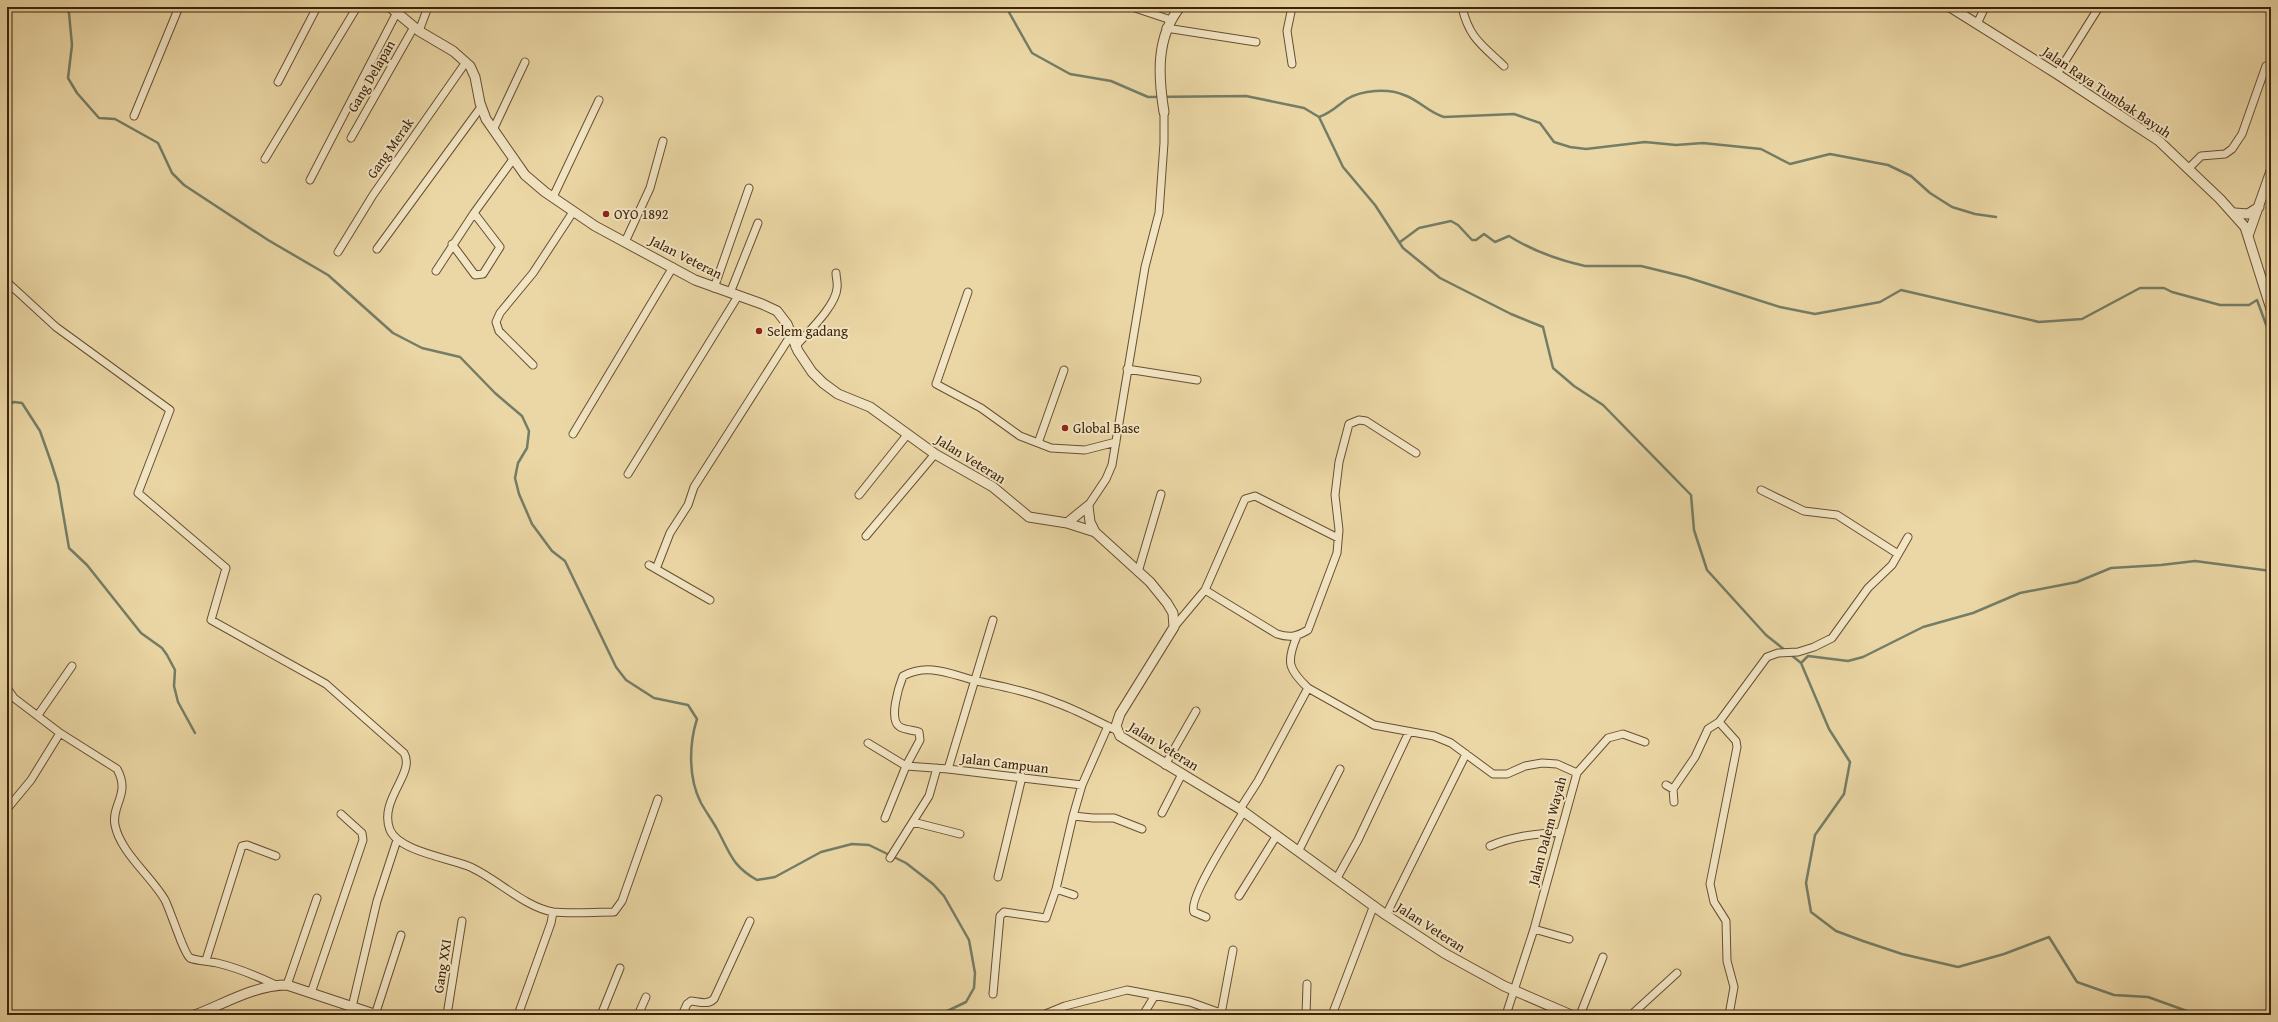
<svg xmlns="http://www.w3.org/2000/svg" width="2278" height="1022" font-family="'Gentium Book Plus',serif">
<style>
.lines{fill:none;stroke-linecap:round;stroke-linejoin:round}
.stream{stroke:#747d66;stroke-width:2.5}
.minor-casing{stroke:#684f32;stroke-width:9}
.tertiary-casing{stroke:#684f32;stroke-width:11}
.minor{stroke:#f2e5c4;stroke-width:7}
.tertiary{stroke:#f2e5c4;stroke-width:9}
.poi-dot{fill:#8f2418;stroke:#f2e5c4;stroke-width:1.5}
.labels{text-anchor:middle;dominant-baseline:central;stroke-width:4;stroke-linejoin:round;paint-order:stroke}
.street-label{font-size:14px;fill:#3d220b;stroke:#f2e5c4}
.poi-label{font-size:14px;fill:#3d220b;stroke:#f2e5c4;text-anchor:start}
</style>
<rect width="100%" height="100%" fill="#ebd7a5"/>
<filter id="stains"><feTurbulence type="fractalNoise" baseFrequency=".005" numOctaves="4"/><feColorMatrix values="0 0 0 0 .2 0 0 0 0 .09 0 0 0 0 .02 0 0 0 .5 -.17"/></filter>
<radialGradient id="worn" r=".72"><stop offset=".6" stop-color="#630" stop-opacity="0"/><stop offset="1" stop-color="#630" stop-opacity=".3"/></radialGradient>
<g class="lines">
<path class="stream" d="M65 7 69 13 72 45 68 78 77 93 99 118 115 119 158 143 172 173 184 185 268 240 328 275 393 333 422 348 460 357 495 393 522 416 529 431 527 448 518 463 515 478 519 494 532 524 552 551 565 561 616 667 626 680 654 698 688 705 697 719C689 744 688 778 701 803 706 812 712 820 717 829 730 853 732 866 757 880L775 877 821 852 852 844 869 845 906 863 933 884 944 896 969 940 975 973 974 988 966 1002 939 1015
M1006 7 1032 53 1070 74 1111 81 1148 97 1246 96 1304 108 1319 117 1343 167 1375 205 1403 248 1440 278 1511 314 1543 327 1553 368 1574 386 1603 405 1691 495 1694 530 1707 570 1766 635 1786 651
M1319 117C1331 113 1337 106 1347 99 1362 90 1388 88 1404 95 1419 100 1429 113 1444 117L1514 114 1540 123 1554 142 1570 147 1586 149 1645 142 1676 145 1703 143 1761 149 1790 164 1830 154 1888 165 1911 176 1930 193 1952 207 1975 214 1996 217
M1400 242 1419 228 1451 221 1458 225 1472 240H1476L1484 234 1495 242 1509 236C1533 251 1558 260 1585 266H1641L1686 277 1780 307 1815 314 1880 302 1901 290 2039 322 2082 319 2140 288H2164L2172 292 2220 305H2249L2257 300 2271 338
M7 405 14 402 22 403 40 431 51 462 58 484 69 548 87 565 141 633 162 648 167 655 175 670 174 686 178 702 195 733
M1790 654 1801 663 1829 729 1850 762 1844 794 1815 835 1806 883 1811 912 1836 931 1863 941 1902 954 1958 967 2004 954 2049 937 2077 982 2114 995 2148 997 2198 1015
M1801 663 1808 656 1848 661 1863 657 1923 627 1973 613 2020 593 2077 582 2111 568 2161 565 2195 561 2271 571"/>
<g class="minor-casing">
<path id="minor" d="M1132 7 1171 20
M1462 7C1469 38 1482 45 1504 66
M1977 24 1985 7
M1166 28 1256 42
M419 31 428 7
M1292 64 1287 31 1292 7
M2057 74 2099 7
M278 82 317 7
M134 116 179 7
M493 130 525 62
M351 138 414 27
M265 159 357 7
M2188 169 2201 156 2225 154 2232 149 2242 134 2266 66
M310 180 396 14
M553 197 599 100
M625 242 650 188 663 141
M452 244 475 275 483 274 500 247 474 213
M377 249 481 107
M338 252 373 195 466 62
M436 271 474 213 514 158
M7 282 56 327 170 410 138 493 226 568 211 620 326 684 404 753C416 773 378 800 390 830 399 851 448 858 468 866 495 877 524 907 553 912 572 914 594 912 614 912L622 901 658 799
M714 288 749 188
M968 292 936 384 981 408 1020 436 1051 448 1085 450 1116 442
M730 293 758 223
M795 347C807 333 836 306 837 288 838 283 836 278 836 273
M533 365 499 331 496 322 500 313 533 273 573 212
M1127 369 1197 380
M573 434 673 267
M1038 443 1064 370
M628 474 738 296
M1761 490 1804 511 1837 515 1898 554
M859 495 907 435
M1088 506 1106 479 1112 465 1145 267 1159 213 1164 143V112
M866 536 935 454
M649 565 656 569
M1138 572 1161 494
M1205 590 1277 634C1289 638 1296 637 1308 630L1337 553 1339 530 1335 495 1339 462 1349 424 1359 420 1366 421 1416 453
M710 600 656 569 670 533 688 505 694 487 791 335
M1174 627 1205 590 1245 499 1255 496 1338 538
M1297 636C1286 662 1288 669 1308 688
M7 688 14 698 60 733 117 769C131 794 111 805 115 825 120 852 152 877 165 900 171 912 184 954 190 958 197 961 209 961 217 963 238 968 257 976 276 985
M38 715 72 666
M868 743 906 766 948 769 1082 785 1108 726
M1165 765 1196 711
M948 769 993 620
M1577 773 1608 738 1623 734 1645 742
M1082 785 1073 816 1093 818H1114L1142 829
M1666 785 1673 789
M1674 802 1673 789 1695 757 1708 729 1719 722
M7 809 31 780 60 733
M1240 809 1258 781 1308 688 1374 725 1434 736 1451 743 1493 774H1507L1525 766 1542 763 1557 764 1577 773 1534 929 1506 1015
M1162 813 1182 774
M1073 816 1056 889 1074 895
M885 818 906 766 920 740 919 732C913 730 905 730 900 727 888 720 899 686 903 676 929 662 952 675 977 681 1004 687 1031 692 1057 703 1077 710 1096 721 1116 730
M913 822 960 834
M1490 846C1513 836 1535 834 1561 832
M1299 850 1340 769
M890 858 929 796 937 768
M998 877 1022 777
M1337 878 1358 840 1409 732
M1239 896 1277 835
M1386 915 1466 754
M1206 917 1194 912C1187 899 1235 826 1244 811
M1534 929 1569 939
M206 960 242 846 247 845 276 856
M287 985 317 898
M311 993 363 840 362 833 341 814
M993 994 1000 916 1004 912 1046 918 1056 889
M352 1007 377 901 396 843
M1221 1014 1233 950
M375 1015 401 935
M447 1015 462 921
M518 1015 551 923 553 912
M601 1015 620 968
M638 1015 646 997
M682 1015 687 1004 691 1001C700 1002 708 1005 714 999L750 921
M1043 1015 1065 1006 1127 990 1190 1002 1226 1015
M1143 1015 1154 997
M1306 1015 1307 984
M1332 1015 1374 905
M1580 1015 1603 957
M1631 1015 1677 973
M1729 1015 1734 987 1727 961 1726 921 1714 902 1710 884 1737 747 1736 741 1719 722 1767 657 1778 653 1798 652 1814 647 1832 638 1868 588 1892 565 1908 537"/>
</g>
<g class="tertiary-casing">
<path id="tertiary" d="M390 7 419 31 453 51 470 66 475 77 480 103 486 119 525 175 545 192 595 226 695 280 762 304 777 311 787 324 798 351 812 372 823 383 838 394 870 407 935 454 993 487 1029 517 1067 523 1095 532 1150 582 1167 603 1173 613 1174 627 1120 714 1116 726 1120 736 1240 809 1386 915 1444 953 1504 986 1571 1015
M1950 7 2057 74 2159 141 2220 199 2245 227 2271 309
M1164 112C1158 75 1156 37 1180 7
M2235 213 2248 214 2259 207
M2248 236 2271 171
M1088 506 1090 522 1095 532
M1067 523 1088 506
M195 1015C224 1004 255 985 287 985L377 1015"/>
</g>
<use href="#minor" class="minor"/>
<use href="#tertiary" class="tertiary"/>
</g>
<g class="poi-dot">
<circle cx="606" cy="214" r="4"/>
<circle cx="759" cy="331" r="4"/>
<circle cx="1065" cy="428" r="4"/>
</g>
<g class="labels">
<g class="street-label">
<text transform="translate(371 76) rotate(-60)">Gang Delapan</text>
<text transform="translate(2107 92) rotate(34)">Jalan Raya Tumbak Bayuh</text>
<text transform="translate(390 148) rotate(-55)">Gang Merak</text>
<text transform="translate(686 257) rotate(27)">Jalan Veteran</text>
<text transform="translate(971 459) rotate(32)">Jalan Veteran</text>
<text transform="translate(1164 746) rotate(32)">Jalan Veteran</text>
<text transform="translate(1005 763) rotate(7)">Jalan Campuan</text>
<text transform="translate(1547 831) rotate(-75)">Jalan Dalem Wayah</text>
<text transform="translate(1431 927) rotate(33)">Jalan Veteran</text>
<text transform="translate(442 966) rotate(-81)">Gang XXI</text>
</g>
<g class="poi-label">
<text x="614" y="214">OYO 1892</text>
<text x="767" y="331">Selem gadang</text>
<text x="1073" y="428">Global Base</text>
</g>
</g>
<rect width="2278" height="1022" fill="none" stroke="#ebd7a5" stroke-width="24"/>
<rect x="8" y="8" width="2262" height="1006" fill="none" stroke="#3d220b" stroke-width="2"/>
<rect x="12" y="12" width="2254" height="998" fill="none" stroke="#3d220b"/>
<rect width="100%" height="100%" filter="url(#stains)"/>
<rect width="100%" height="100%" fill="url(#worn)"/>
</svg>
